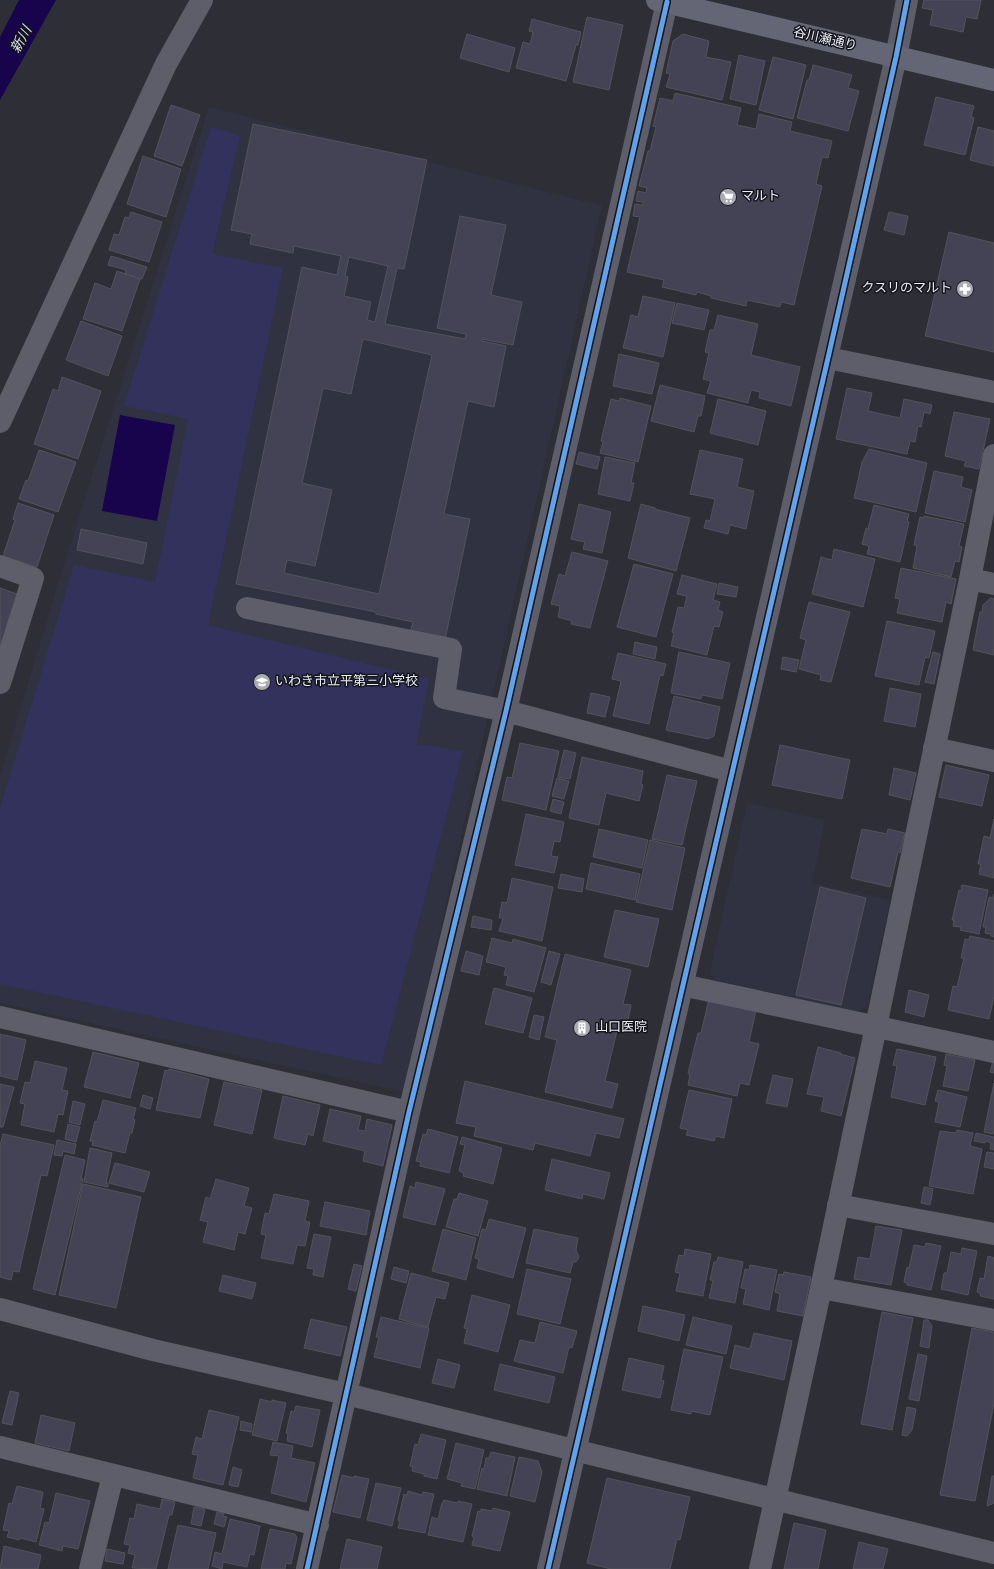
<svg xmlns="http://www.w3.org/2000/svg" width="994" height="1569" font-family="Overpass,'Noto Sans JP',sans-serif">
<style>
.built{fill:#303242}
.green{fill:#32325d}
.water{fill:#18044d}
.building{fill:#444356;stroke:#525359;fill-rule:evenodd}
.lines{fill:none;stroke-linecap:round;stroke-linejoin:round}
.minor{stroke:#5d5e69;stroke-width:22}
.tertiary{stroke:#5d5e69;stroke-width:22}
.primary{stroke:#656675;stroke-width:22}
.cycleway-casing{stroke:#14151a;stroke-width:8}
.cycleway{stroke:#60a3ed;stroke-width:5}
.labels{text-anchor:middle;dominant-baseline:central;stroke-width:3;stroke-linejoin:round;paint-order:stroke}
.street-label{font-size:13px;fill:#ecedf6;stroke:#14151a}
.poi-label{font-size:13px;fill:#ecedf6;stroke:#14151a;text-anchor:start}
.water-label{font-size:14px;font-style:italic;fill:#daddf3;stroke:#14151a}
</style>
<rect width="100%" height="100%" fill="#2e2f36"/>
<path class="built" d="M209 107 602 206 404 1092 0 1003V777L57 587Z
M747 803 825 820 812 883 890 900 867 1007 858 1012 716 980 710 972Z"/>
<path class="green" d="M211 127 240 136 212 254 283 268 208 625 429 679 416 744 463 751 381 1065 0 984V808L74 565 155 582 188 419 124 406Z"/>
<path class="water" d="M19 0H56L0 100V37Z
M120 415 175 425 157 521 102 511Z"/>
<path class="building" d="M924 0H981L977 19 966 17 963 32 930 25 933 10 922 8Z
M587 17 623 25 609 90 573 82Z
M532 19 581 32 578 45H576L566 81 516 68 523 42 530 44 533 32 529 31Z
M467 34 515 48 509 72 460 58Z
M683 34 709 41 706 57 731 62 722 100 666 87 670 74 666 73 673 41Z
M739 55 765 61 756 105 730 99Z
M773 57 806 65 793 119 759 110Z
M813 65 852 75 848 88 859 91 848 131 797 118 807 80H809Z
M675 93 741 108 737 125 756 129 759 114 792 122 790 131 832 141 828 158 822 157 816 184 822 186 794 305 781 302 780 307 747 300 746 306 711 298V296L697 292 696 295 662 287 664 280 627 272 640 217 633 216 635 204 643 205V202L636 201 638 191 646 193 647 188 639 186 648 151H650L656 127 653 126 660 98 673 101Z
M936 97 974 106 971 117 974 118 965 155 924 145Z
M171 105 200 115 182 166 154 156Z
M253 124 427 160 404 269 397 268 385 324 465 339 466 334 437 328 460 216 506 225 491 295 522 302 513 345 482 339V341L506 346 494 407 468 401 444 514 470 519 445 640 410 633 413 622 376 614V612L236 584 302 267 337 275 341 256 294 246 293 253 250 244 252 234 231 230ZM349 257 388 266 375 322 367 320 371 302 344 296 348 277 345 276ZM363 339 432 355 379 594 284 573 287 560 315 566 332 490 302 483 323 388 351 394Z
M978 127 994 131V166L970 160Z
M143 156 181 169 166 217 127 204Z
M131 212 162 222 149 262 109 250 114 234 119 235 125 217 129 218Z
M889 212 908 216 904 235 884 230Z
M949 232 994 243V352L925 336Z
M111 256 147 267 142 279 125 274 126 270 108 265Z
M117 271 140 279 122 331 83 319 95 283 111 289Z
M643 296 675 303 663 357 623 348 631 315 638 317Z
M677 303 709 310 704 330 672 323Z
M718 315 758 324 751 355 800 367 791 406 759 398 760 392 751 390 748 403 707 393 711 381 703 379 709 353 705 352 710 330H714Z
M81 321 122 336 108 376 66 360Z
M619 354 659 363 652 394 613 386Z
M62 377 101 391 78 459 34 444 53 389 58 391Z
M660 385 705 396 701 416H698L694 432 651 421Z
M847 388 872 393 868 411 900 418 904 399 932 405 930 414 924 412 921 427 918 426 915 442 910 441 907 454 836 439Z
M620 398 651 406 638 462 600 453 603 442 601 441 611 399 619 401Z
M718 399 766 411 758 445 710 433Z
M954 412 990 419 979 469 964 466 966 461 945 456Z
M869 449 927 463 916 512 854 498 862 462Z
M39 450 76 462 58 512 19 499 26 480 28 481Z
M700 450 743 459 737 487 754 491 746 529 730 525 728 534 704 528 706 520 710 521 715 499 690 494Z
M579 452 600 457 597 469 576 464Z
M605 457 635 463 631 483H634L630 501 598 494Z
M934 471 963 477 961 487 972 490 965 522 925 513Z
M18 503 54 515 37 567 3 556 15 520 13 519Z
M579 504 611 512 602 553 583 549 585 542 571 539Z
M641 504 655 508V509L690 518 676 571 628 558Z
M874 505 909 514 907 521 909 522 900 562 867 554 869 546 862 544 866 528 868 529Z
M924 516 964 524 959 546 962 547 959 562 955 561 951 577 913 568 917 546 914 545 920 517 924 518Z
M81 529 147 543 143 564 77 550Z
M834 549 875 559 863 607 812 594 821 557 832 560Z
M572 552 608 561 590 628 571 624 572 621 558 617 560 606 551 604 559 574 565 576Z
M634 564 673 574 656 637 617 627Z
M901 568 956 579 951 604 946 602 942 622 897 613 900 599 895 598Z
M682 575 717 584 713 600 720 602 718 610 723 612 719 627 714 626 707 655 671 646 674 633 672 632 678 607 684 608 687 596 677 594Z
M719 583 738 587 736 597 717 594Z
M0 588 20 595 0 660Z
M991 598 994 599V655L973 650 980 612H982L983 605Z
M809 602 850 612 831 682 820 680 821 675 799 669 806 640 800 638Z
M887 621 935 631 929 658 925 657 919 685 875 676Z
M635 642 657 647 655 659 633 654Z
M679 652 730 663 722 699 702 695 701 699 671 693Z
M933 652 940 654 934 684 925 682Z
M618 653 666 664 663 676 660 675 649 724 613 716 621 681 612 679Z
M783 657 799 660 796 672 781 669Z
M890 688 921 694 915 727 884 721Z
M591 693 610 697 605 717 587 713Z
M674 696 720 707 714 736 708 739 666 730Z
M520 743 559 751 546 810 502 800 507 777 512 778Z
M780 745 850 760 842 799 772 785Z
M564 750 576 753 570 779 558 777Z
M582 757 643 771 641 784 643 785 639 801 606 793 599 825 569 818Z
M946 765 989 775 982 806 939 797Z
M894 768 916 773 910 800 889 795Z
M667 775 697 781 682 845 652 839Z
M557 778 569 781 564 799 552 796Z
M553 799 564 802 561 814 550 811Z
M526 814 564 822 560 842 554 841 551 856 558 857 554 873 515 865Z
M994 819V878L979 874 981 864H978L984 836 990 838Z
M599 829 648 840 642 868 593 857Z
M862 829 887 834 888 829 905 833 900 853 898 852 890 887 851 878Z
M650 840 685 848 672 910 636 902Z
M591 863 640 874 635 900 586 889Z
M561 874 584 879 582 892 558 888Z
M512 878 553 887 542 941 499 931 503 918H499L502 902 507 903Z
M962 885 988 890 979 934 960 930 961 927 953 926 954 920H952L959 890 961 891Z
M820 887 866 898 841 1005 796 995Z
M994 894V937L991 936V934L985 933 986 927H983L989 897 993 898Z
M615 910 659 919 648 967 604 957Z
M473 916 492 920 491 930 471 927Z
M970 936 994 941V996L989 1019 948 1010 953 986 957 987 964 958H961L965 939 969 940Z
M492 938 512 943 513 939 546 948 534 992 506 985 508 976 504 975 506 967 486 962Z
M466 951 483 956 479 975 461 971Z
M549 951 560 954 551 985 541 982Z
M565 954 631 970 623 1004 631 1005 628 1020 620 1018 605 1081 618 1084 612 1108 545 1092 557 1040 545 1037Z
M494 988 532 998 523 1033 485 1024Z
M909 990 929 995 924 1017 905 1012Z
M709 999 756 1010 749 1042 759 1044 749 1085 740 1083 737 1096 688 1085 690 1074 688 1073 698 1033H701Z
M534 1015 544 1017 539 1040 529 1037Z
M0 1034 26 1040 17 1080 0 1076Z
M818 1047 841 1053 840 1054 855 1058 841 1116 821 1111 824 1097 807 1094Z
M897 1049 936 1057 925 1105 891 1097 897 1066 893 1065Z
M93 1052 139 1063 130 1098 84 1087Z
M946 1054 975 1060 968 1091 943 1086 947 1066 944 1065Z
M35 1061 67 1068 62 1090 68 1091 63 1115 58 1114 54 1132 21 1125 25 1104 20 1103 25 1082 30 1083Z
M993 1061H994V1073L990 1072Z
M169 1069 209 1079 200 1118 156 1110 165 1070 168 1071Z
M773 1075 793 1079 787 1107 766 1103Z
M465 1081 624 1119 619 1138 596 1133 590 1156 535 1143 533 1150 474 1136 476 1127 456 1123Z
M224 1082 262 1090 252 1134 214 1125Z
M994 1083V1134L984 1132Z
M0 1084 14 1087 3 1127H0Z
M689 1090 732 1099 724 1138 716 1136 714 1141 686 1135 688 1130 680 1128Z
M938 1090 967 1097 960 1127 935 1122 939 1102 935 1101Z
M143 1095 153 1098 150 1109 140 1106Z
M283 1096 320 1105 313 1136 308 1134 305 1145 274 1138Z
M103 1100 136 1108 133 1119 135 1120 132 1133H130L125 1153 92 1145 93 1141H90L95 1121 97 1122Z
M73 1101 85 1104 80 1125 69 1122Z
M330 1109 361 1116 358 1130 365 1131 367 1119 392 1125 383 1166 363 1161 365 1151 323 1141Z
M68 1124 80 1127 76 1142 65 1139Z
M428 1129 458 1137 449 1173 420 1166 421 1162 416 1161 423 1134 426 1135Z
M957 1130 973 1133 970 1146 982 1149 973 1194 929 1186 940 1131 956 1133Z
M976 1133 994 1137V1150L990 1149 991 1143 986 1141 985 1143 974 1141Z
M3 1134 54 1145 47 1176 41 1175 19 1272 13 1271 11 1280 0 1277V1146Z
M462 1137 502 1148 493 1184 463 1176 464 1173 459 1171 465 1145 460 1144Z
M57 1140 76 1144 74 1154 63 1151 62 1156 54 1155Z
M90 1148 112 1153 106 1183H108V1187L84 1182Z
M987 1152 994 1153V1169L984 1167Z
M65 1155 85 1160 81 1179H83L55 1295 33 1289Z
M552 1159 610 1173 604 1199 583 1194 582 1199 545 1190Z
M115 1163 150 1172 144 1192 109 1183Z
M216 1179 249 1188 244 1206 252 1208 245 1234 238 1232 234 1250 203 1242 208 1222 200 1220 206 1197 210 1199Z
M416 1182 445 1189 435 1225 403 1217 410 1186 415 1188Z
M83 1184 141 1197 116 1308 59 1295Z
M924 1187 933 1189 930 1205 921 1203Z
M459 1193 488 1201 478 1236 446 1227 454 1199H457Z
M274 1194 309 1201 305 1221 310 1222 305 1246 297 1245 293 1264 261 1258 266 1235 261 1234 265 1213 269 1214Z
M325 1202 370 1211 366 1235 320 1226Z
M489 1219 526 1228 513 1278 477 1268 479 1259 475 1258 482 1229 486 1230Z
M876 1226 902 1230 891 1285 854 1279 858 1257 870 1259Z
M443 1229 476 1238 466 1280 432 1271Z
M534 1229 578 1238 576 1250 579 1257 576 1262H573L570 1273 526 1263Z
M314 1234 331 1237 323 1277 313 1275 314 1269 307 1268Z
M926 1243 941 1246 931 1290 907 1285V1283L904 1282 907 1267 909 1268 914 1245 925 1247Z
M962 1248 977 1251 968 1295 941 1289 944 1273H947L951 1252 961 1254Z
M685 1249 711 1254 703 1296 676 1291 680 1273 675 1272 679 1255 684 1256Z
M988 1256 994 1258V1299L980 1296 981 1294 977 1292 980 1278 984 1279Z
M718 1257 743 1262 735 1303 709 1298 713 1280H710L714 1262H717Z
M354 1264 362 1266 356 1291 348 1289Z
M750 1265 777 1270 769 1310 743 1304 746 1289 741 1288 745 1269 749 1270Z
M394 1267 409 1271 406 1283 391 1279Z
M527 1269 571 1279 560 1324 517 1314Z
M784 1272 811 1277 803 1316 777 1311 780 1294 775 1292 779 1274 783 1275Z
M411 1273 449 1283 445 1299 436 1297 428 1327 399 1319Z
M223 1275 256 1283 252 1299 219 1291Z
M472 1295 510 1305 498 1352 464 1343 467 1329 464 1328Z
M643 1306 685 1315 679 1341 638 1331Z
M882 1312 913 1318 892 1430 861 1424Z
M381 1317 429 1328 420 1368 374 1357 379 1337H376Z
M693 1317 732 1326 726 1354 686 1345Z
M311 1319 347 1327 340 1356 304 1348Z
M924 1320H928L932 1326 929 1348 920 1346Z
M540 1322 577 1331 572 1348 569 1347 563 1373 514 1361 520 1340 535 1343Z
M972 1328 994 1332V1403L975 1501 940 1495Z
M754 1333 792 1341 784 1380 730 1368 735 1345 750 1349Z
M684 1349 723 1357 710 1415 691 1411V1414L671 1410Z
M918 1354 927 1356 919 1401 909 1399Z
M629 1358 664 1366 661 1380 664 1381 660 1398 622 1390Z
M438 1359 460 1365 454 1388 432 1383Z
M500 1364 555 1377 549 1403 494 1390Z
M10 1391 19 1393 12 1425 2 1423Z
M260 1399 272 1402V1400L286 1403 277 1441 252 1435Z
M296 1406 320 1410 312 1447 287 1441 288 1434 286 1433 291 1411 294 1412Z
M907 1407 916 1409 912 1430 907 1436 902 1435Z
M209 1410 239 1417 223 1485 193 1478 198 1455 192 1454 196 1437 202 1439Z
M41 1415 75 1423 69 1451 35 1443Z
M241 1421 252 1424 251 1432 240 1430Z
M421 1434 446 1440 437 1479 424 1476V1474L412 1471 413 1467 410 1466 415 1444 418 1445Z
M273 1442 293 1446 291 1458 315 1463 306 1502 271 1493 279 1456 270 1455Z
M456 1443 484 1450 475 1489 461 1486 462 1483 447 1479Z
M491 1452 515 1457 507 1496 477 1489 482 1468 484 1469 486 1458H489Z
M519 1457 538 1461 542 1472 535 1502 510 1496Z
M233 1467 242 1470 238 1487 229 1485Z
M342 1475 354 1478V1476L369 1479 360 1518 333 1512Z
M992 1476H994V1503L987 1506Z
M607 1478 690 1497 680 1540 677 1539 670 1569H611L587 1563Z
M376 1483 401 1488 392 1526 367 1520Z
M17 1486 43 1492 40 1508 44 1509 36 1542 20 1538 19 1540 7 1537 9 1531 3 1530 9 1503 12 1504Z
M408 1491 422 1495 423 1492 434 1494 425 1533 398 1528 400 1521 398 1520 404 1494 407 1495Z
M56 1493 90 1501 78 1549 63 1546 62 1551 39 1545 45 1522 49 1523Z
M162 1499 175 1502 172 1515H169L156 1569 132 1568 135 1555 128 1553 130 1545 124 1544 130 1518 134 1519 137 1504 160 1509Z
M444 1500 457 1503 458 1501 472 1504 463 1542 428 1535 432 1517 438 1519 442 1503H443Z
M194 1507 205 1509 201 1526 191 1524Z
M493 1508 510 1512 500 1551 472 1545 474 1537 472 1536 478 1511 481 1512V1509L492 1511Z
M217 1512 224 1514 223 1516 227 1517 224 1527 214 1524Z
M230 1519 260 1526 254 1555 250 1554 247 1567 223 1562 222 1569 212 1566 215 1552 222 1554Z
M794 1523 826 1530 818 1569H784Z
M178 1525 216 1533 208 1569H168Z
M270 1529 295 1534 297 1538 291 1564 286 1563 285 1569H261Z
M347 1539 382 1547 377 1569H340Z
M859 1542 888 1549 883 1569H853Z
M4 1546 41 1555 38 1569H0Z
M107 1549 125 1553 123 1564 105 1561Z"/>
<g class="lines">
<path class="minor" d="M896 57 907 0
M828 358 994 392
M0 422 166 64 202 0
M0 566 33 578 0 683
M970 579 994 584
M247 608 451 649 444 698 506 711 731 771
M934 748 994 761
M682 985 994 1052
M0 1017 409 1112
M838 1205 994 1234
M821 1288 994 1320
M0 1447 318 1525
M90 1569 113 1475
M307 1569 409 1112 506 711 667 2
M760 1569 821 1288 970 579 994 455"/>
<path class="tertiary" d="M0 1309 153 1350 346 1394 994 1553
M548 1569 896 57"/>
<path class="primary" d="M657 0 994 80"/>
<g class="cycleway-casing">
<path id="cycleway" d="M307 1569 409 1112 506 711 667 2
M548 1569 828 358 896 57 907 0"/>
</g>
<use href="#cycleway" class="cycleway"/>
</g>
<defs>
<g id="supermarket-disc" transform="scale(0.9)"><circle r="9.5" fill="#aaaab3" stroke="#14151a"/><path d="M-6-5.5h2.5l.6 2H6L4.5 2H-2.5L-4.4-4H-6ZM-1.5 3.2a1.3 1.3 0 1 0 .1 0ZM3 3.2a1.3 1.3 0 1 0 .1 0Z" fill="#fff"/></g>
<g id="pharmacy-disc" transform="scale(0.9)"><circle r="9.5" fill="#aaaab3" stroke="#14151a"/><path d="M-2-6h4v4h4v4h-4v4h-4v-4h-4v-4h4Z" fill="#fff"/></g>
<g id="school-disc" transform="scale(0.9)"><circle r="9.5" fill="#aaaab3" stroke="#14151a"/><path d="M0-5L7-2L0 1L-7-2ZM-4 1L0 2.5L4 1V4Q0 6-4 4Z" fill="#fff"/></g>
<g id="building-disc" transform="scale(0.9)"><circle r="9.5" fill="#aaaab3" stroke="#14151a"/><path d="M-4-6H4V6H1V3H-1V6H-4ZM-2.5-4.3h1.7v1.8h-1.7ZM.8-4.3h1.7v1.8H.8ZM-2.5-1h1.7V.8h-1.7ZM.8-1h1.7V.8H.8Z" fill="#fff"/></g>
</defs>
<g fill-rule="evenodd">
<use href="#supermarket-disc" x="728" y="197"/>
<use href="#pharmacy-disc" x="965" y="289"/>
<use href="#school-disc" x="262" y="682"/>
<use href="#building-disc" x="582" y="1028"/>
</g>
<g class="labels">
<g class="street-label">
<text transform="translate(825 40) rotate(13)">谷川瀬通り</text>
</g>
<g class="poi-label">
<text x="741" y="197">マルト</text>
<text x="952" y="289" text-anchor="end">クスリのマルト</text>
<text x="275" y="682">いわき市立平第三小学校</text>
<text x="595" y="1028">山口医院</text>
</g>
<g class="water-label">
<text transform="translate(22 40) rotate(-61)">新川</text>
</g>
</g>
</svg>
